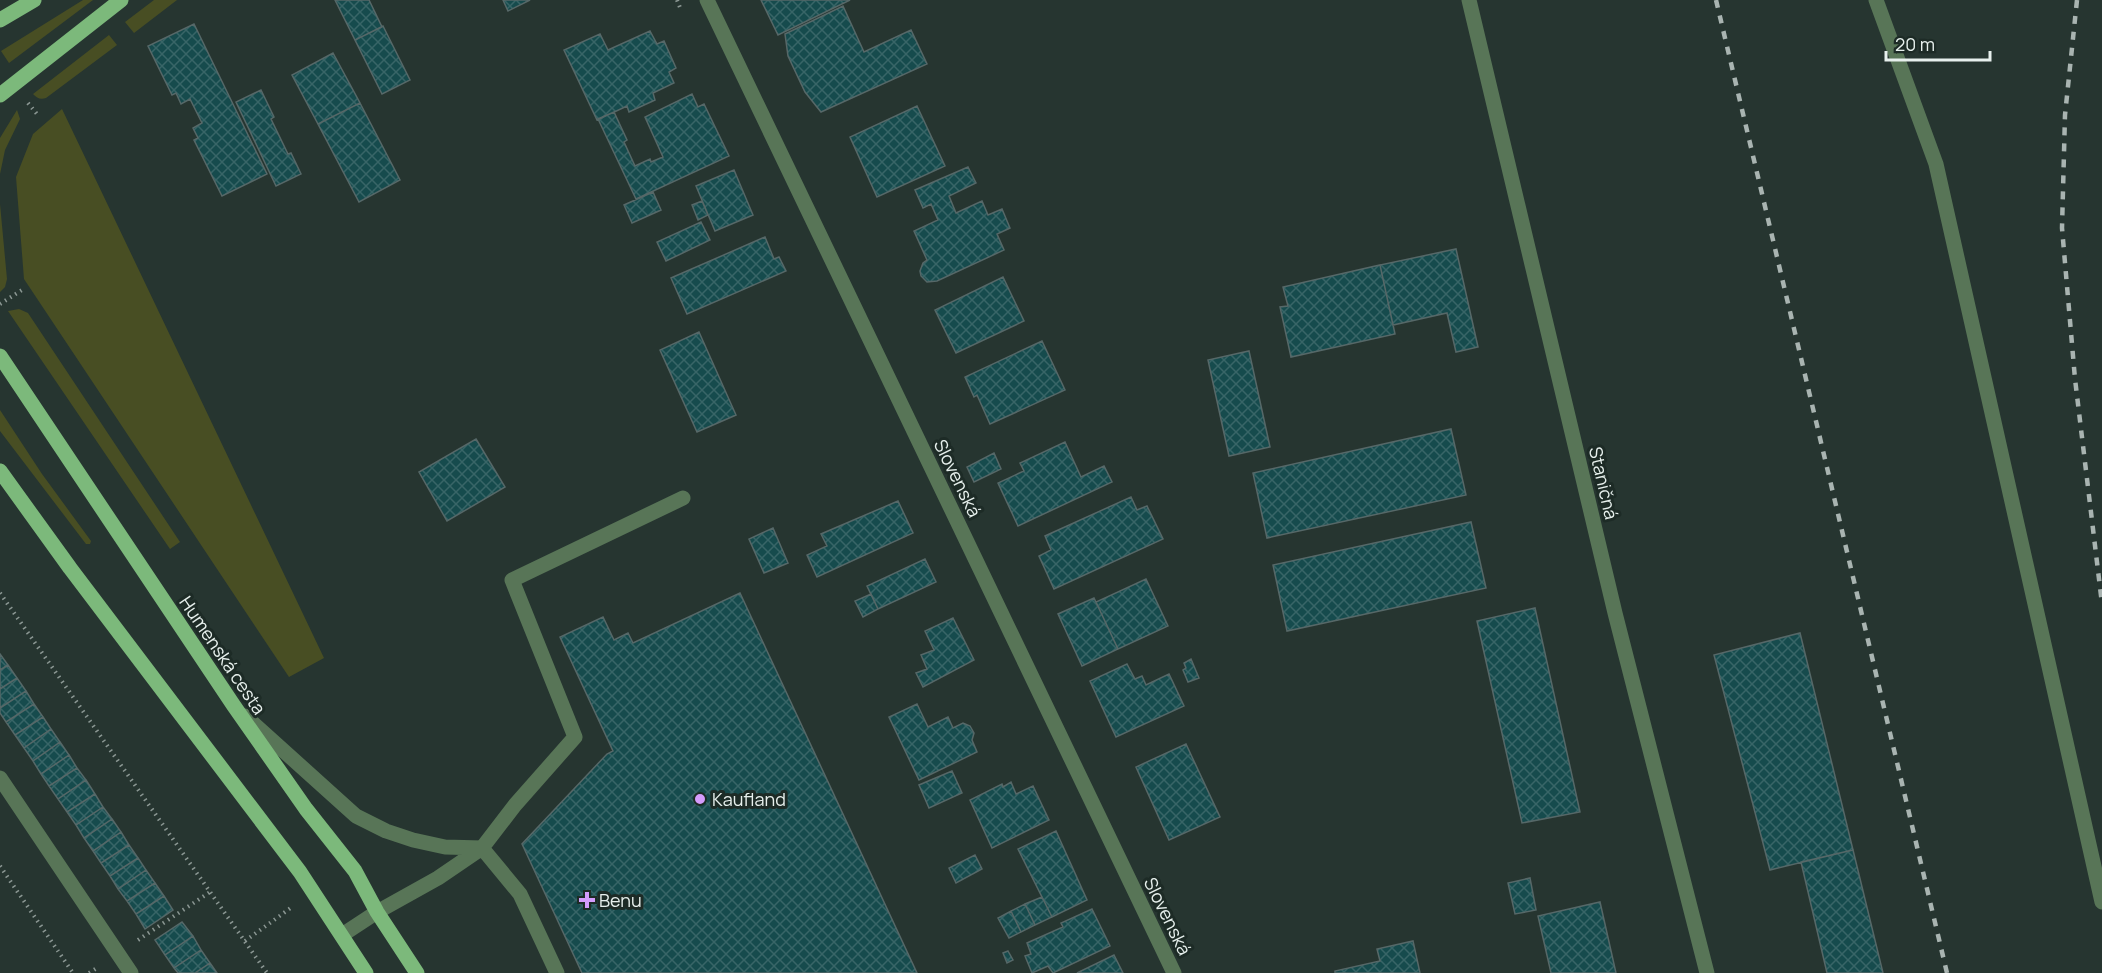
<svg xmlns="http://www.w3.org/2000/svg" width="2102" height="973" font-family="Manrope,sans-serif">
<style>
.green{fill:#484e23}
.building{fill:url(#building-cross-hatch);stroke:#566868;stroke-width:1.5}
.lines{fill:none;stroke-linecap:round;stroke-linejoin:round}
.path{stroke:#8b9793;stroke-width:4;stroke-dasharray:1.5 4.5;stroke-linecap:butt}
.service{stroke:#587557;stroke-width:15}
.minor{stroke:#587557;stroke-width:15}
.primary{stroke:#7cb97b;stroke-width:15}
.rail{stroke:#a9b4b1;stroke-width:4.5;stroke-dasharray:8 8;stroke-linecap:butt}
.poi-dot{fill:#d49cfc;stroke:#1d2b26;stroke-width:2}
.labels{text-anchor:middle;dominant-baseline:central;stroke-width:6;stroke-linejoin:round;paint-order:stroke}
.street-label{font-size:18px;fill:#e7f0ed;stroke:#1d2b26}
.poi-label{font-size:18px;fill:#e7f0ed;stroke:#1d2b26;text-anchor:start}
</style>
<defs>
<pattern id="building-cross-hatch" width="8" height="8" patternUnits="userSpaceOnUse" patternTransform="scale(1.5)"><rect width="8" height="8" fill="#164b4d"/><path d="M0 0l8 8M0 8l8-8" fill="none" stroke="#386567"/></pattern>
</defs>
<rect width="100%" height="100%" fill="#263530"/>
<path class="green" d="M83 0H93L9 63 1 51Z
M154 0H177L134 33 125 22Z
M109 35 117 45 46 98C40 100 37 98 33 94Z
M62 109 324 658 289 677 24 279 16 177 33 134Z
M17 110 20 119 5 150 0 174V138Z
M0 204 7 279 5 287 0 292Z
M19 309 28 313 180 542 170 549 8 311Z
M0 410 42 474 91 541 90 544H86L0 431Z"/>
<path class="building" d="M335 0H369L382 27 355 40Z
M503 0H530L508 11Z
M761 0H850L778 35Z
M843 6 864 52 911 30 927 64 821 112 805 92 788 56 785 34Z
M194 24 267 174 222 196 194 140 198 138 193 128 202 123 190 99 181 104 176 93 172 95 148 46Z
M383 26 410 80 382 94 355 40Z
M650 31 657 44 664 41 676 68 669 72 674 83 653 93 655 100 629 112 627 106 597 120 564 50 600 34 608 50Z
M333 53 360 103 318 124 292 75Z
M261 90 274 117 271 119 288 154 291 153 301 174 276 186 236 102Z
M692 94 698 107 704 104 729 156 636 199 598 119 614 112 627 140 624 142 635 166 650 159 651 162 663 157 645 117Z
M360 103 400 180 359 202 318 124Z
M917 106 945 166 877 197 850 137Z
M968 167 976 183 949 196 956 213 982 201 988 215 1002 209 1010 228 997 234 1004 250 937 281 927 282 921 276 920 271 923 263 927 260 914 231 938 220 931 204 923 208 915 190Z
M734 170 753 215 715 231 696 186Z
M653 192 661 210 632 223 624 205Z
M702 201 708 215 698 220 692 205Z
M701 222 710 240 666 261 657 242Z
M765 237 774 259 779 257 786 271 687 314 671 278Z
M1456 249 1478 347 1456 352 1447 313 1393 325 1380 265Z
M1380 265 1395 334 1291 357 1280 307 1288 306 1283 287Z
M1003 277 1024 321 956 353 935 310Z
M699 332 736 415 697 432 660 350Z
M1042 341 1065 390 990 424 977 395 974 397 965 377Z
M1249 351 1270 447 1229 456 1208 360Z
M1451 429 1466 495 1267 538 1253 473Z
M476 439 505 487 447 521 419 472Z
M1065 442 1081 477 1104 466 1112 482 1018 526 998 483 1024 471 1020 463Z
M994 453 1001 469 974 482 967 467Z
M1131 497 1137 510 1147 506 1163 539 1054 589 1039 556 1051 550 1045 536Z
M898 501 913 533 817 577 807 555 827 546 821 534Z
M1471 522 1486 588 1287 631 1273 565Z
M773 528 788 563 764 573 749 539Z
M925 559 936 582 878 609 867 586Z
M1146 579 1168 626 1118 649 1096 602Z
M740 593 917 973H582L522 844 607 754 613 751 560 637 603 617 614 640 628 633 633 643Z
M871 594 878 609 863 617 855 601Z
M1094 598 1118 649 1082 666 1058 614Z
M1535 608 1580 812 1522 823 1477 621Z
M953 618 974 660 923 687 916 673 927 669 921 655 934 650 925 631Z
M1800 633 1853 850 1770 870 1714 655Z
M0 654 8 665 0 670Z
M1191 659 1199 678 1188 682 1183 670 1186 668 1184 663Z
M1127 664 1135 679 1142 676 1146 685 1169 674 1184 706 1116 737 1090 681Z
M8 665 17 678 0 689V670Z
M17 678 26 691 0 708V689Z
M26 691 34 704 6 722 0 713V708Z
M34 704 43 717 15 735 6 722Z
M917 704 928 727 948 717 953 728 963 723 970 726 974 733 972 740 977 752 919 780 889 717Z
M43 717 51 729 24 748 15 735Z
M51 729 60 742 33 761 24 748Z
M60 742 69 755 41 774 33 761Z
M1186 744 1220 817 1169 840 1136 767Z
M69 755 77 768 49 786 41 774Z
M77 768 86 780 58 799 49 786Z
M952 771 962 793 929 808 919 785Z
M86 780 95 794 67 812 58 799Z
M1011 782 1016 794 1033 786 1049 820 992 848 970 800 1002 784 1003 787Z
M95 794 103 807 76 825 67 812Z
M103 807 112 819 84 838 76 825Z
M112 819 121 832 93 851 84 838Z
M1056 831 1087 900 1052 917 1018 849Z
M121 832 129 845 101 863 93 851Z
M129 845 138 858 110 876 101 863Z
M1853 850 1883 973H1827L1801 862Z
M975 855 982 869 956 883 949 868Z
M138 858 146 870 118 889 110 876Z
M146 870 155 883 127 901 118 889Z
M1530 878 1536 910 1515 914 1508 883Z
M155 883 164 896 136 914 127 901Z
M164 896 173 910 145 929 136 914Z
M1042 897 1052 917 1035 925 1025 904Z
M1600 902 1616 973H1551L1538 916Z
M1025 904 1035 925 1021 932 1011 911Z
M1092 909 1110 946 1053 973 1048 966 1032 973 1025 956 1031 954 1027 943 1063 927 1061 923Z
M1011 911 1021 932 1009 938 998 918Z
M182 922 193 936 165 955 155 940Z
M193 936 201 950 174 968 165 955Z
M1413 941 1420 973H1335V971L1380 961 1377 949Z
M201 950 210 963 195 973H178L174 968Z
M1008 951 1013 960 1007 963 1003 953Z
M1114 955 1123 973H1077Z
M210 963 217 973H195Z"/>
<g class="lines">
<path class="path" d="M677 0 681 10
M28 103 37 114
M0 304 22 290
M0 593 267 973
M0 866 73 973
M138 940 210 892
M245 941 292 907
M89 973 97 968"/>
<path class="service" d="M1876 0 1936 164 2102 902
M245 716 356 816 386 831 413 840 445 847 482 848 520 894 557 973
M0 778 131 973
M342 935 377 912 438 878 482 848 515 805 575 737 512 580 683 498"/>
<path class="minor" d="M707 0 1174 973
M1469 0 1615 613 1707 973"/>
<path class="primary" d="M0 20 34 0
M0 95 121 0
M0 356 234 706 306 809 355 871 377 912 417 973
M0 471 70 568 300 872 366 973"/>
<path class="rail" d="M1716 0 1947 973
M2077 0 2065 115 2062 228 2075 379 2102 604"/>
</g>
<g class="poi-dot">
<circle cx="700" cy="799" r="6"/>
<path d="M584 891h6v6h6v6h-6v6h-6v-6h-6v-6h6z"/>
</g>
<g class="labels">
<g class="street-label">
<text transform="translate(958 478) rotate(64)">Slovenská</text>
<text transform="translate(1604 483) rotate(77)">Staničná</text>
<text transform="translate(223 655) rotate(56)">Humenská cesta</text>
<text transform="translate(1168 916) rotate(64)">Slovenská</text>
</g>
<g class="poi-label">
<text x="712" y="799">Kaufland</text>
<text x="599" y="900">Benu</text>
</g>
</g>
<path d="M1886 51v9h104v-9" fill="none" stroke="#e7f0ed" stroke-width="3"/>
<text x="1895" y="51" font-size="18" fill="#e7f0ed" stroke="#1d2b26" stroke-width="4.5" paint-order="stroke">20 m</text>
</svg>
